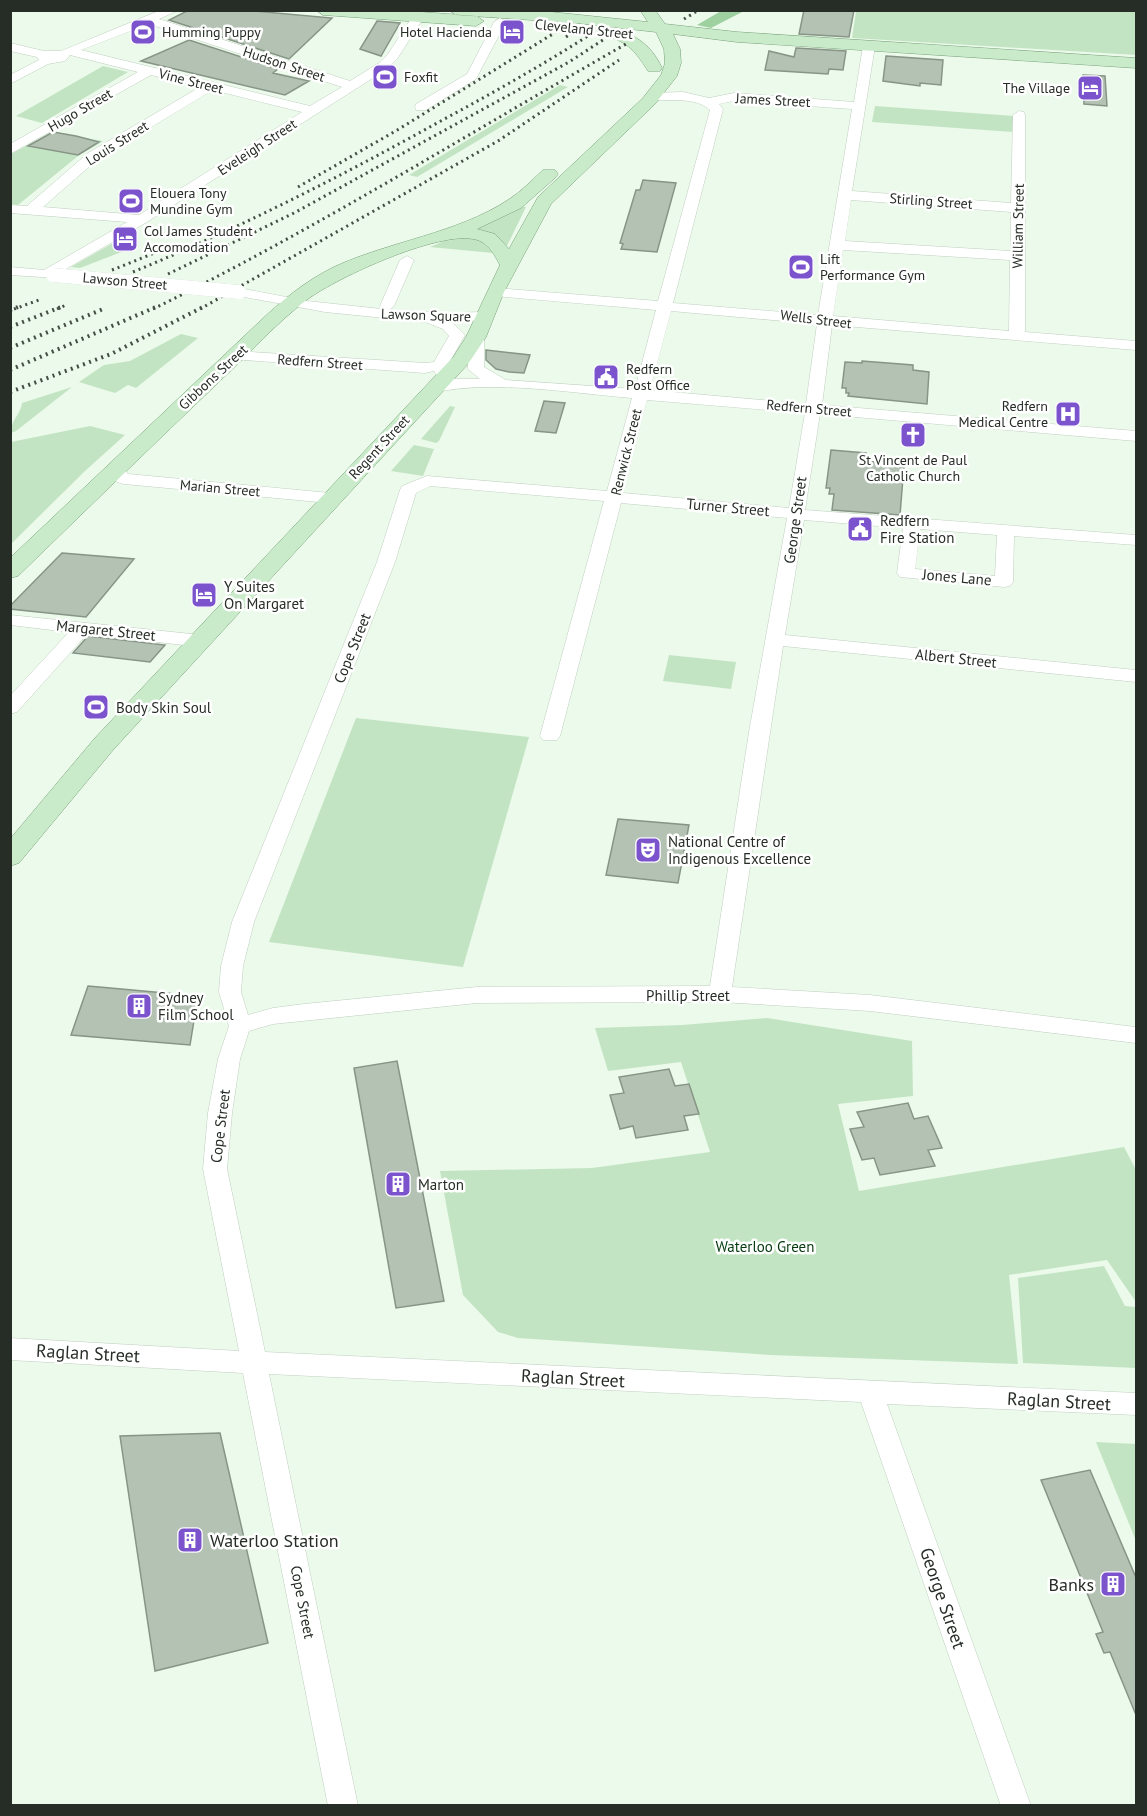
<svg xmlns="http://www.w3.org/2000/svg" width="1147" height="1816" font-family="'PT Sans',sans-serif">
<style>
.green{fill:#c3e4c3}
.forest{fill:#9fd0a0}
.building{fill:#b4c2b4;stroke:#879587;stroke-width:1.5}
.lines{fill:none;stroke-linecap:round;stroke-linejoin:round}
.minor-casing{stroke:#c0cfc0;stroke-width:1}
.major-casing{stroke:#79a079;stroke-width:1}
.minor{fill:#fff;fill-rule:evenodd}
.major{fill:#c9ebca;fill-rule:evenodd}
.rail-far1{stroke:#454d45;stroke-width:3;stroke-dasharray:2 4;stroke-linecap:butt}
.rail{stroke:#454d45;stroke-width:4;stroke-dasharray:2 4.5;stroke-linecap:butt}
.minor-bridge-casing{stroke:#c0cfc0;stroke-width:14;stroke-linecap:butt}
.minor-bridge{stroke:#fff;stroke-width:14}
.labels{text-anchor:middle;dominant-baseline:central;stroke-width:5;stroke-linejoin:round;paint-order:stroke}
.far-street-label{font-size:14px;fill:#262c26;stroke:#fff}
.far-poi-label{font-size:14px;fill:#262c26;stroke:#fff;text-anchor:start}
.street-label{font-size:15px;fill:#262c26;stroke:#fff}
.poi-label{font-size:15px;fill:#262c26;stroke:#fff;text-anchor:start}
.park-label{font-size:15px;fill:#053a0e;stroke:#fff}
.near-street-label{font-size:18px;fill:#262c26;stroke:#fff}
.near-poi-label{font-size:18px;fill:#262c26;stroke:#fff;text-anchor:start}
</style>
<rect width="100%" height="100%" fill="#ebfaeb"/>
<path class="green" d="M856 11H1136V55L852 38Z
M103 66 128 72 42 123 16 116Z
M560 85 568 87 417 177 409 175Z
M875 106 1014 116 1013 132 872 122Z
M52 132 103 141 78 156 18 205 11 204V154Z
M520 206 526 207 506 248C500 235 487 231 474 229Z
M469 238 483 240 493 253 430 247 444 241Z
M113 243 124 251 80 268 71 267Z
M181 334 198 338 136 388 128 385 115 393 79 382 104 365 130 361Z
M72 387 16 431 11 433C10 421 21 414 22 403Z
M450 406 455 407 439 441 436 443 421 439Z
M90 426 125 435 85 471 11 544V442Z
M414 445 434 449 423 476 391 471Z
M669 655 736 662 731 689 663 681Z
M356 718 529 737 463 967 269 942Z
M767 1018 912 1041 913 1096 838 1104 859 1191 1124 1147 1136 1170V1302L1107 1260 1009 1275 1018 1364 770 1355 518 1338 498 1332 463 1295 440 1171 592 1168 710 1152 681 1062 608 1071 595 1028 682 1025Z
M1104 1266 1125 1306 1136 1307V1368L1023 1363 1018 1278Z
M1096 1442 1136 1444V1541Z"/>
<path class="forest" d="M721 11H744L711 28 697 25Z"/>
<path class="building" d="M189 10H244L332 18 289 59 169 20Z
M804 10H854L849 37 799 34Z
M377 21 400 23 381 56 360 49Z
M189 40 278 69 273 73 309 81 285 95 141 61Z
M796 48 846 51 843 70 829 69 828 74 765 70 769 51 794 57Z
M886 56 943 60 941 85 920 83V86L883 81Z
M1083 75 1105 76 1107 106 1084 104Z
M53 132 76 136 99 142 78 155 28 146Z
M643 180 676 183 657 252 621 249 623 244 620 243 636 190H640Z
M486 350 530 355 524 373 509 372 496 369 486 360Z
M862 361 913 365V370L929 372 927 404 848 396 849 393H846V388H842L845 362 862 363Z
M544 401 565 403 556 433 535 431Z
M831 450 866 453 865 461 904 465 900 515 832 510 834 494H829L830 488H826Z
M62 553 134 559 86 617 10 609V606Z
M88 636 165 645 150 662 73 653Z
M618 819 689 825 678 883 606 875Z
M88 986 198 996 190 1045 71 1035Z
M397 1061 444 1301 396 1308 354 1068Z
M669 1069 675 1086 689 1084 699 1114 684 1116 688 1130 636 1138 633 1126 620 1129 610 1095 624 1093 619 1077Z
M908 1103 914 1119 928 1116 942 1148 928 1150 935 1166 880 1175 874 1158 862 1160 850 1129 864 1127 857 1112Z
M220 1433 268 1643 155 1671 120 1436Z
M1090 1470 1137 1580 1136 1715 1110 1652 1104 1653 1096 1634 1103 1632 1041 1480Z"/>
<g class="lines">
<g class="minor-casing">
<path id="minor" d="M161 10H179L159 19 350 81 379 63 388 54 414 14H422L424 17 397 59 387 69 147 222 59 273 58 278 10 275V267L44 270 127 222 10 213V205L27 206 88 153 200 87 151 75 10 154V144L138 72 70 55 65 61 48 64 10 84V75L39 60 37 57 10 51V43L44 51H61ZM149 24 342 87 310 106 81 50ZM213 90 302 112 139 215 43 207 98 159Z
M500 18 506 22 476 79 426 110H416L415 107 416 104 467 74 494 22Z
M869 42 875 46 852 191 1011 203 1013 115 1019 111 1024 112 1025 115V332L1136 341V350L832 325 822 405 1136 431V441L820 414 805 510 1136 535V545L1014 536 1013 582 1010 586 1004 587 900 577 897 573 903 528 804 520 785 635 1136 670V682L783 646 732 987 870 995 1136 1027V1043L870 1011 721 1002 477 1003 273 1024 249 1031 240 1059 232 1113 227 1169 265 1352 1136 1393V1415L887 1404 1031 1806H1001L861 1402 269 1374 358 1806H328L243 1373 10 1360V1338L239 1351 203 1169 208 1113 218 1059 229 1026 219 992 221 966 232 922 377 562 400 490 402 486 427 476 607 491 632 398C571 393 495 380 436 392L428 387 430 384 441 381 434 371 425 373 230 359 227 356 230 353 235 351 425 363 434 362 449 336 443 329 425 322 325 312 239 296 232 292 239 288 307 301 382 309 380 306 400 260 407 256 414 260 394 306 389 310 444 313 484 312 491 316 484 320 452 322 465 335 450 361 449 366 453 379H480L468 369V337L476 332 484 337V367L506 380 635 389 656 310 495 296 488 292 495 288 658 301 710 110C693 95 670 103 649 99L648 96 649 93 683 92 709 98 734 93 854 102 863 46ZM734 101 852 109 818 315 673 303 723 109 719 104ZM851 200 1011 212V251L845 241ZM843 250 1010 260 1009 331 833 316ZM671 311 817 324 806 404 650 390ZM647 400 805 413 789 508 623 493ZM430 486 604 501 540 736 543 740H557L560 736 621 503 787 518 749 732 710 986 477 987 304 1004 273 1008 248 1015 241 992 243 966 254 922 395 562 416 493ZM920 529 997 535 995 576 915 569Z
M115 465 121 466 128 474 330 493 338 498 330 503 124 484C115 482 110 479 107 470Z
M10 615 201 635 207 637 210 641 207 645 201 647 87 634 17 712 10 714V696L69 632 10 625Z"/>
</g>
<g class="major-casing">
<path id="major" d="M316 10H394L476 16 484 21 476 26 323 15Z
M449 10H532L648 22 640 10H655L665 24 737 32 1136 58V68L737 42 673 34 680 49 681 63 677 76 655 104 551 204 504 292 486 337 468 364 113 750 19 863 10 866V839L95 738 454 356 466 337 500 265C495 256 490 246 480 241 447 226 336 278 308 299 276 323 250 353 221 380 153 445 86 510 18 576L10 578V558L257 324C280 302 305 281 334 267 390 241 456 234 508 200 521 192 532 180 543 170H555L558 174 555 178 521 208 477 229 495 234 509 249 538 197 643 98 661 75 665 63 664 49 656 32 576 23 456 15Z
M605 26C632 33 650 42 662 68L660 71H648C634 49 627 41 600 34L597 31Z"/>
</g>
<use href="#minor" class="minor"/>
<use href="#major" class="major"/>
<path class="rail-far1" d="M684 19 699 10
M566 37 573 32
M298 187 399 129 556 32
M112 270 157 252
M133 272C237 229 338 178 437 123 489 95 541 66 591 34
M168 274 294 213 569 62 606 38
M14 309 39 300
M57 309 66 305
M153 309C316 229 469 133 626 44
M200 309 498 141 619 60"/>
<path class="rail" d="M10 310 18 307
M10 327 61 307
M10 348 103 309
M10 370 156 307
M10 392 111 354 203 307"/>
<g class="minor-bridge-casing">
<path id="minor-bridge" d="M53 275 239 292"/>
</g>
<use href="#minor-bridge" class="minor-bridge"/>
</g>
<defs>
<g id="stadium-square" transform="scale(1.35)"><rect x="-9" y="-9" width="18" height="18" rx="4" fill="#7b53cc" stroke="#fff"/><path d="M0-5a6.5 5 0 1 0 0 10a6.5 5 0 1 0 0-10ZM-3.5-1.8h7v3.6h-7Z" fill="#fff"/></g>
<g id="hotel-square" transform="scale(1.35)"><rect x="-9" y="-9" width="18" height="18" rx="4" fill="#7b53cc" stroke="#fff"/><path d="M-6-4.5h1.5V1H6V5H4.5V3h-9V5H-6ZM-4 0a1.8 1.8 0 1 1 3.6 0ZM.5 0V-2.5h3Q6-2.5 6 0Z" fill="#fff"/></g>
<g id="civic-square" transform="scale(1.35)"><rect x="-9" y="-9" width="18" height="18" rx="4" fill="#7b53cc" stroke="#fff"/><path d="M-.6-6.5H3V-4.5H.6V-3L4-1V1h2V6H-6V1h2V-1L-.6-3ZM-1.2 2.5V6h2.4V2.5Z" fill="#fff"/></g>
<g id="hospital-square" transform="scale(1.35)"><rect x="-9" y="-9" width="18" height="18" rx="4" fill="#7b53cc" stroke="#fff"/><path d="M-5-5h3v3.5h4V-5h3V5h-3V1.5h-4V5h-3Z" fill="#fff"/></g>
<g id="church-square" transform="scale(1.35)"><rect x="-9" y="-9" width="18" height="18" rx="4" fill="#7b53cc" stroke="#fff"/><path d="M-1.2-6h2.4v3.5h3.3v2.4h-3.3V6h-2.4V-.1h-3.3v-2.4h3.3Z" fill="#fff"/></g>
<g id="theatre-square" transform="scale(1.35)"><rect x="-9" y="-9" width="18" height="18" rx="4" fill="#7b53cc" stroke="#fff"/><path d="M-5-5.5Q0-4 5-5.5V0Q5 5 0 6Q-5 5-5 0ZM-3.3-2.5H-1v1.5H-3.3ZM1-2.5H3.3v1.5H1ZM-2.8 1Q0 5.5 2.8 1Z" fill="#fff"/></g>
<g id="building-square" transform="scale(1.35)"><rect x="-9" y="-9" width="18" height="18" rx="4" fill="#7b53cc" stroke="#fff"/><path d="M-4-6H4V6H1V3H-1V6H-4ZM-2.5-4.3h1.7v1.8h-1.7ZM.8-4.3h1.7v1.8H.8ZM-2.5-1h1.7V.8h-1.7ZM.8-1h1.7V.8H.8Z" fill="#fff"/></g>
</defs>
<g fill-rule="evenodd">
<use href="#stadium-square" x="143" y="32"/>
<use href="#hotel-square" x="512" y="32"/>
<use href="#stadium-square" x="385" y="77"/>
<use href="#hotel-square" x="1090" y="88"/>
<use href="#stadium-square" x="131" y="201"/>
<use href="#hotel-square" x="125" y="239"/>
<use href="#stadium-square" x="801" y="267"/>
<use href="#civic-square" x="606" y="377"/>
<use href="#hospital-square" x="1068" y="414"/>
<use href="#church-square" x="913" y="435"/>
<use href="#civic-square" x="860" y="529"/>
<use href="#hotel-square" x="204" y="595"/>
<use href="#stadium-square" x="96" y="707"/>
<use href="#theatre-square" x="648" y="850"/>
<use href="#building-square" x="139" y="1006"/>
<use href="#building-square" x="398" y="1184"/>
<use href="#building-square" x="190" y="1540"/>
<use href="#building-square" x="1113" y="1584"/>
</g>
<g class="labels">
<g class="far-street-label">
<text transform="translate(584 29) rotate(6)">Cleveland Street</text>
<text transform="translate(284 64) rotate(18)">Hudson Street</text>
<text transform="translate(191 81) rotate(14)">Vine Street</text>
<text transform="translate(773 100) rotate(3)">James Street</text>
<text transform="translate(80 110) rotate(-30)">Hugo Street</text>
<text transform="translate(117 143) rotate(-32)">Louis Street</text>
<text transform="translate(257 147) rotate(-33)">Eveleigh Street</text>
<text transform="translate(931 201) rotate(4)">Stirling Street</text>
<text transform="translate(1018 226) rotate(-89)">William Street</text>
<text transform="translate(125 281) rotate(5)">Lawson Street</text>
<text transform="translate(426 315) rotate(2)">Lawson Square</text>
<text transform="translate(816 319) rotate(7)">Wells Street</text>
<text transform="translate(320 362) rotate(4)">Redfern Street</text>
<text transform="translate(213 377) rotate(-43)">Gibbons Street</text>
<text transform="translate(809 408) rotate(5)">Redfern Street</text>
<text transform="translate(379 447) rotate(-47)">Regent Street</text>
<text transform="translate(626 452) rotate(-76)">Renwick Street</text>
<text transform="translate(220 488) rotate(5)">Marian Street</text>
</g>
<g class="far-poi-label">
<text x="162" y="32">Humming Puppy</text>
<text x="492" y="32" text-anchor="end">Hotel Hacienda</text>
<text x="404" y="77">Foxfit</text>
<text x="1070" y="88" text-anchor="end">The Village</text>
<text x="150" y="193">Elouera Tony<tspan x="150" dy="16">Mundine Gym</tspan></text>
<text x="144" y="231">Col James Student<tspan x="144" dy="16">Accomodation</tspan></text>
<text x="820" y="259">Lift<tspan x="820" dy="16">Performance Gym</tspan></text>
<text x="626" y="369">Redfern<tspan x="626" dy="16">Post Office</tspan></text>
<text x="1048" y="406" text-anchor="end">Redfern<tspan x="1048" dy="16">Medical Centre</tspan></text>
<text x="913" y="460" text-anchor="middle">St Vincent de Paul<tspan x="913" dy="16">Catholic Church</tspan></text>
</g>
<g class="street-label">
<text transform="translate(728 507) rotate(5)">Turner Street</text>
<text transform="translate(795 520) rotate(-82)">George Street</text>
<text transform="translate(957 577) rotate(5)">Jones Lane</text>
<text transform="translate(106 630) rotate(6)">Margaret Street</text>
<text transform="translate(352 648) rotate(-68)">Cope Street</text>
<text transform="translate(956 658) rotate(6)">Albert Street</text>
<text x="688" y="995">Phillip Street</text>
<text transform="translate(220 1126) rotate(-83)">Cope Street</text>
<text transform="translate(303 1602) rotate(79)">Cope Street</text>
</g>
<g class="poi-label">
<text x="880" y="520">Redfern<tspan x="880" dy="17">Fire Station</tspan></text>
<text x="224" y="586">Y Suites<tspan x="224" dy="17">On Margaret</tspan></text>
<text x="116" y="707">Body Skin Soul</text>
<text x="668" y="841">National Centre of<tspan x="668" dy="17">Indigenous Excellence</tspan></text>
<text x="158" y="997">Sydney<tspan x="158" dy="17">Film School</tspan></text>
<text x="418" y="1184">Marton</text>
</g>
<g class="park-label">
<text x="765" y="1246">Waterloo Green</text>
</g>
<g class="near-street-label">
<text transform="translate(88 1353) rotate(3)">Raglan Street</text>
<text transform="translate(573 1378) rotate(3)">Raglan Street</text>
<text transform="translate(1059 1401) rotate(3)">Raglan Street</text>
<text transform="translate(943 1598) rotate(71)">George Street</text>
</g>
<g class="near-poi-label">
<text x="210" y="1540">Waterloo Station</text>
<text x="1094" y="1584" text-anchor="end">Banks</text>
</g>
</g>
<rect width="1147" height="1816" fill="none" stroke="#262c26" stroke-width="24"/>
</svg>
